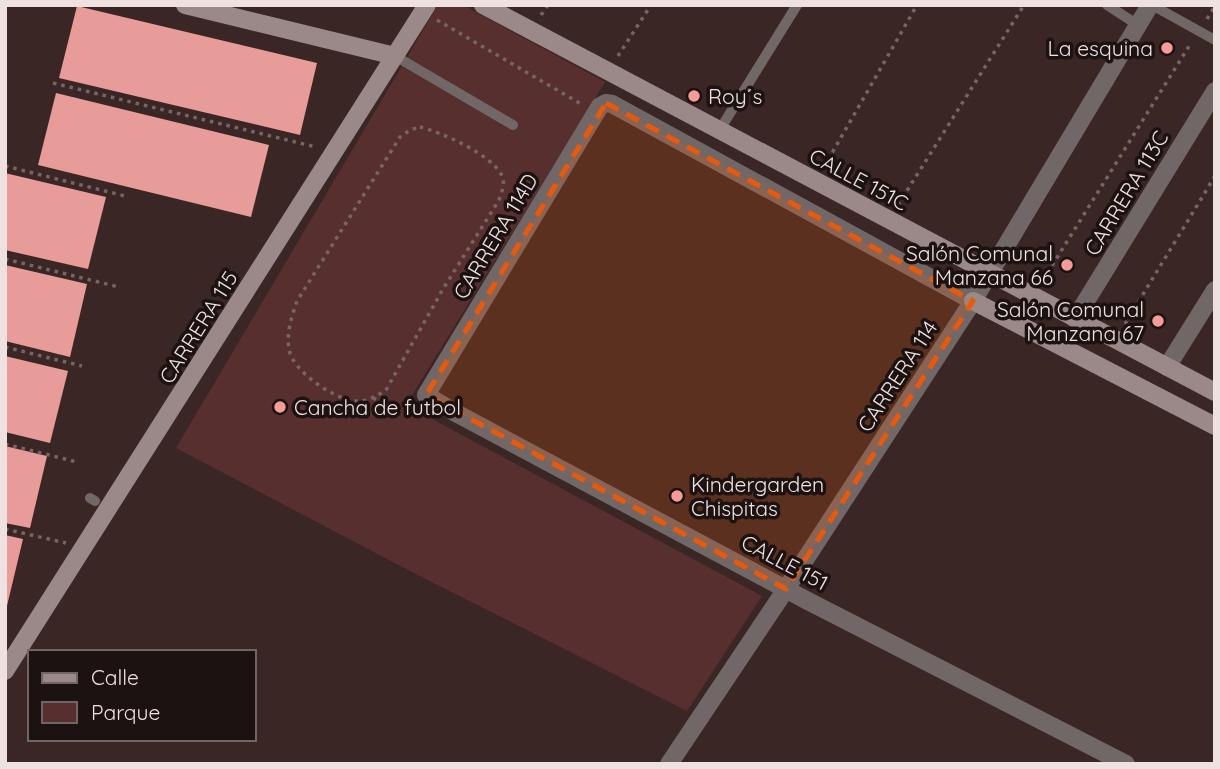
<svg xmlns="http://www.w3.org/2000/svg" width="1220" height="769" font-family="Quicksand,sans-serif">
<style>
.green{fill:#582f2f}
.building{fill:#e79c99}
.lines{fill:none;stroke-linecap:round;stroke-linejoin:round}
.path{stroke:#776564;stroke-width:3.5;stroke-dasharray:3.5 5;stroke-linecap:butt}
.lane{stroke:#726767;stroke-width:10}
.street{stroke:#726767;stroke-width:18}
.secondary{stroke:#9a8988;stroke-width:18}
.marked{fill:#e8590c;fill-opacity:0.2;stroke:#e8590c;stroke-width:5;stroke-dasharray:14 9;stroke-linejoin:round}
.poi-dot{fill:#f59b99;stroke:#1b1211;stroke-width:2.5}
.labels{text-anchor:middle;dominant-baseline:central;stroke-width:7;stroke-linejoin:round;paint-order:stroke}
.poi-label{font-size:21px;fill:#efe1e0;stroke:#1b1211;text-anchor:end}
.street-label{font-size:21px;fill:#efe1e0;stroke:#1b1211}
</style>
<rect width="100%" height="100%" fill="#3a2625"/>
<path class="green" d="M438 5H463L605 82 406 405 762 596 687 711 408 570 176 448Z"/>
<path class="building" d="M77 6 317 63 300 135 59 78Z
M56 93 269 145 251 217 38 165Z
M5 173 106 197 88 269 5 250Z
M5 265 87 284 70 357 5 341Z
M5 356 68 371 50 443 5 432Z
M5 446 47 456 30 528 5 523Z
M5 535 23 539 6 610 5 609Z"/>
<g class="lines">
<path class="path" d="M541 15 548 5
M1207 19 1215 6
M437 20 581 104
M618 56 651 5
M53 83 316 147
M420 127C441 132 490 154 501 174 506 183 502 191 499 200L443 289 386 390C376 396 367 402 355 401 334 399 292 371 289 349 286 333 292 316 297 301L400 137 410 130Z
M5 166 125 196
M824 167 917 5
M898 205 1024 5
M5 259 119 287
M1043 280 1191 43
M1125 324 1215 176
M5 347 82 366
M373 398C384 404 398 412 410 405
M5 444 77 462
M5 529 66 543"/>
<path class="lane" d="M1107 5 1138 25
M1152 5 1215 40
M395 56 513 125
M719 131 797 5
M90 498 95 501"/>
<path class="street" d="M973 301 612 104 606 103 600 106 426 395 454 412 806 600 1126 764
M1075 319 1215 91
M1167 367 1215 290
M669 764 786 589 973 301 1150 5"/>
<path class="secondary" d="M185 5 395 56
M483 5 1215 392
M973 301 1215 426
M5 671 427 5"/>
</g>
<path class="marked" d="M606 103 973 301 786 589 426 395Z"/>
<g class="poi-dot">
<circle cx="1167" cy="48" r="7"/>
<circle cx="694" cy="96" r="7"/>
<circle cx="1067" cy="265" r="7"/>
<circle cx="1158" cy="321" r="7"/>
<circle cx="280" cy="407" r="7"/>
<circle cx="677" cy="496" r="7"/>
</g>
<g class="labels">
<g class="poi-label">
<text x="1153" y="48">La esquina</text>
<text x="708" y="96" text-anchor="start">Roy´s</text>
<text x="1053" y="253">Salón Comunal<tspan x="1053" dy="24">Manzana 66</tspan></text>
<text x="1144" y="309">Salón Comunal<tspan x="1144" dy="24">Manzana 67</tspan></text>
<text x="294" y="407" text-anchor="start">Cancha de futbol</text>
<text x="691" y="484" text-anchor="start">Kindergarden<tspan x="691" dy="24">Chispitas</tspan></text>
</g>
<g class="street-label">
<text transform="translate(859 179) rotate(28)">CALLE 151C</text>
<text transform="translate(1126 193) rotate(-59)">CARRERA 113C</text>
<text transform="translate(495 236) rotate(-59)">CARRERA 114D</text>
<text transform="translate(198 327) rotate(-58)">CARRERA 115</text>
<text transform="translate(897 376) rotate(-57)">CARRERA 114</text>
<text transform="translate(785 562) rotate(28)">CALLE 151</text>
</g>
</g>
<rect width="1220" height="769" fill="none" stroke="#efe1e0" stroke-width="14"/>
<rect x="28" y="650" width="228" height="91" fill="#1b1211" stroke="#706564" stroke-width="2"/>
<rect x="42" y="673" width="35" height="10" fill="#9a8988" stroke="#706564" stroke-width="2"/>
<text x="91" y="685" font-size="21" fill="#efe1e0">Calle</text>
<rect x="42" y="702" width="35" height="21" fill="#582f2f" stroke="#706564" stroke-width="2"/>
<text x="91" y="720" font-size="21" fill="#efe1e0">Parque</text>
</svg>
